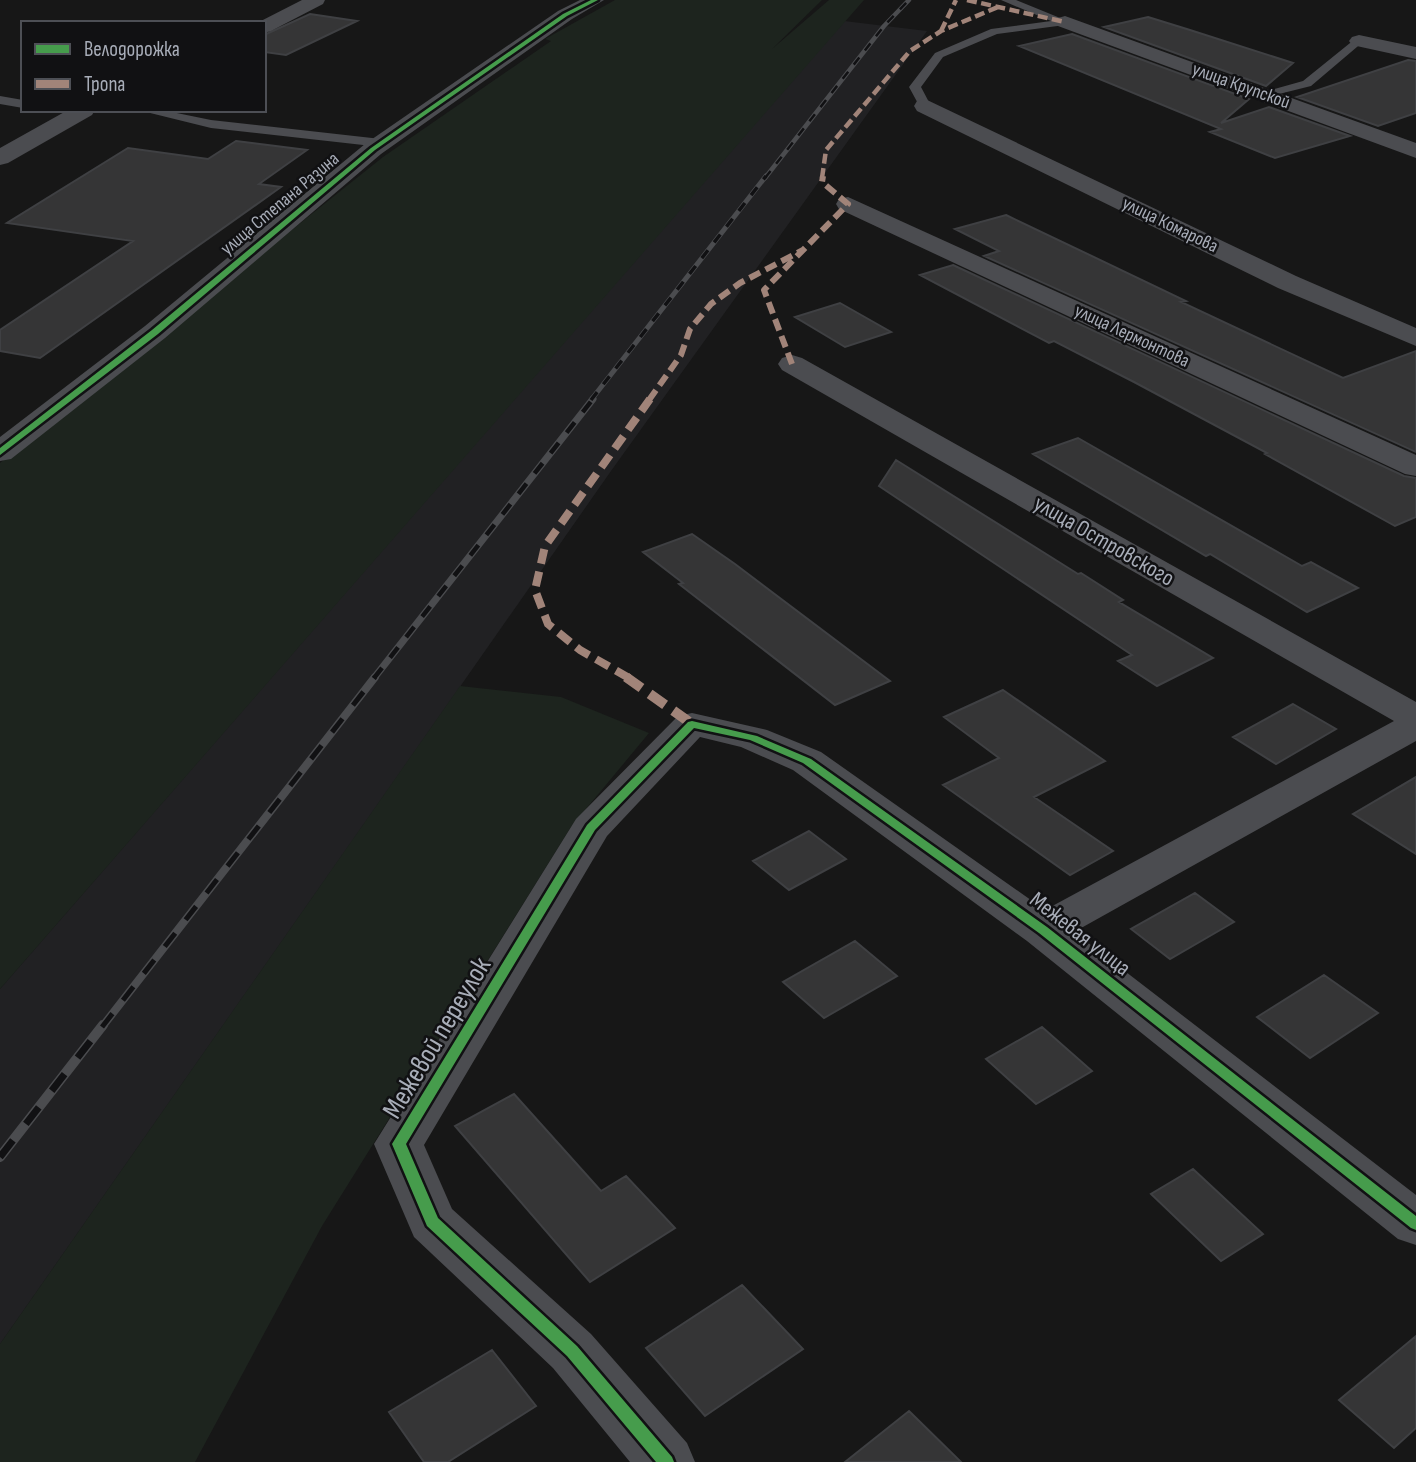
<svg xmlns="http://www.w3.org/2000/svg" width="1416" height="1462" font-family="'Sofia Sans Condensed',sans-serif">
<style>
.built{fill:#212123}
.green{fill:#1d241e}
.building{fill:#353536;stroke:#3f4043;stroke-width:2}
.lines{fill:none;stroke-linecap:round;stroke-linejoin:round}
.lane{fill:#4b4c50;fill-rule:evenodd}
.street{fill:#4b4c50;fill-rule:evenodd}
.rail-far4-casing{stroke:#4b4c4f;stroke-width:4.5}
.rail-far3-casing{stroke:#4b4c4f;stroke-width:5}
.rail-far2-casing{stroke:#4b4c4f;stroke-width:7}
.rail-far1-casing{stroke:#4b4c4f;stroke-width:8}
.rail-casing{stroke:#4b4c4f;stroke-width:10}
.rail-far4{stroke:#111113;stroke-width:2.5;stroke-dasharray:9;stroke-linecap:butt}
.rail-far3{stroke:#111113;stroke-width:3.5;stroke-dasharray:10;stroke-linecap:butt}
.rail-far2{stroke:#111113;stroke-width:4.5;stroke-dasharray:13;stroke-linecap:butt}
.rail-far1{stroke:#111113;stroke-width:5;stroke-dasharray:17;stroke-linecap:butt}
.rail{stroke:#111113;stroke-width:7;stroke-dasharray:21;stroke-linecap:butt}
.quiet-far3{stroke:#a18479;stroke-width:4.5;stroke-dasharray:10 4.5;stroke-linecap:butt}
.quiet-far2{stroke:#a18479;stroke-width:6;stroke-dasharray:12 6;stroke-linecap:butt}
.quiet-far1{stroke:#a18479;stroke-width:8;stroke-dasharray:15 8;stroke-linecap:butt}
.quiet{stroke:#a18479;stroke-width:10;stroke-dasharray:19 10;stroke-linecap:butt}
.cycleway-casing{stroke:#111113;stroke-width:5}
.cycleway{fill:#469c4c;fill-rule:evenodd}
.labels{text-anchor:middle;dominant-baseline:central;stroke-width:5;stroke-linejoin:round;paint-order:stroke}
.far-street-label{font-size:19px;fill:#a8adb8;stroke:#111113}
.street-label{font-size:23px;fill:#a8adb8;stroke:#111113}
.near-street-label{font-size:28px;fill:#a8adb8;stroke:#111113}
</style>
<rect width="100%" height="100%" fill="#171717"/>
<path class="built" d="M844 21 927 31 611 471 0 1344V989Z"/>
<path class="green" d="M615 0H822L772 49 829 0H864L0 989V463L383 157 551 41 545 39Z
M460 686 561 697 649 733 571 827 322 1226 195 1462H0V1344Z"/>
<path class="building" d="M310 14 357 21 286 55 264 52V35Z
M1148 17 1190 30 1293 63 1266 86 1104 27Z
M1072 34 1249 99 1221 123 1269 107 1350 136 1275 158 1210 132 1221 129 1019 46Z
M1408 60 1416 61V113L1378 126 1297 97Z
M236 141 307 150 259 184 281 187 40 358 0 351V330L133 241 7 223 128 148 208 159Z
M1006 215 1186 301 1181 302 1343 378 1416 351V452L984 256 999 251 955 229Z
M953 265 1404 476 1416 478V517L1395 526 1265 454 1267 453 1134 382 1054 341 1049 343 920 275Z
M840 303 891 332 845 347 795 317Z
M1078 438 1302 566 1311 562 1358 588 1307 612 1210 554 1206 556 1033 454Z
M896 460 1078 574 1081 573 1123 600 1119 602 1213 658 1157 686 1118 661 1132 655 879 486Z
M692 534 735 564 890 681 835 705 679 584 683 583 643 552Z
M1003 690 1105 761 1034 797 1113 851 1070 875 943 785 999 758 944 717Z
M1293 704 1336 729 1276 764 1233 737Z
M1416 777V854L1353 814Z
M809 831 846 859 789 890 753 861Z
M1195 893 1234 922 1170 959 1131 929Z
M855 941 897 976 824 1018 783 982Z
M1324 975 1378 1013 1310 1058 1257 1017Z
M1042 1027 1092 1071 1036 1104 986 1059Z
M514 1094 601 1191 626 1176 675 1228 590 1282 455 1126Z
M1193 1169 1263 1234 1221 1261 1151 1194Z
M742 1285 803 1349 705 1416 646 1348Z
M1416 1336V1428L1394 1448 1339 1400Z
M492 1350 536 1406 448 1462H424L389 1412Z
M909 1411 961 1462H845Z"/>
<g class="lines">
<path class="lane" d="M1001 0H1016L1070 22 1065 25 997 34 943 57 921 87 931 106 921 109 909 87 935 53 991 29 1051 21Z
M1355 39 1364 41 1311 86 1263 98 1257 94 1303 81Z
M0 96 23 100V108L0 104Z
M138 110H162L211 120 381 139 387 143 381 147 211 128Z"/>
<path class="street" d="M302 0H325L323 4 271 31 264 33V23H257Z
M580 0H604L572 19 381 154 165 338 11 459 0 461V437L145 326 365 144 558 11Z
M1065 16 1416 143V158L1058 26 1055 22 1058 18Z
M1359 35 1416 47V59L1352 45 1349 41 1352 37Z
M925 99 1296 276 1416 328V346L1278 288 917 111 914 106 917 101Z
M68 110H95L92 115 8 163 0 165V148Z
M848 197 1416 455V476L1405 474 839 209 836 204 839 199Z
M792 355 802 358 1416 702V741L1074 932 1416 1195V1245L1398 1239 1027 941 793 770 741 747 700 737 607 836 424 1145 452 1209 591 1334 687 1443 695 1462H630L553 1368 414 1237 374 1144 576 819 678 716 692 713 767 730 821 752 1045 910 1394 721 782 370 778 364 782 358Z"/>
<g class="rail-far4-casing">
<path id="rail-far4" d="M765 178 884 26 909 0"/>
</g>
<g class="rail-far3-casing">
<path id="rail-far3" d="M591 400 766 176"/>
</g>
<g class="rail-far2-casing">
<path id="rail-far2" d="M374 678 593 399"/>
</g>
<g class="rail-far1-casing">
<path id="rail-far1" d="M102 1027 375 677"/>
</g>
<g class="rail-casing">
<path id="rail" d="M0 1157 103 1025"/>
</g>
<use href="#rail-far4" class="rail-far4"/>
<use href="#rail-far3" class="rail-far3"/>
<use href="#rail-far2" class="rail-far2"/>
<use href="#rail-far1" class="rail-far1"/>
<use href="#rail" class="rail"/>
<path class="quiet-far3" d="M967 0 1065 22
M941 31 956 0
M822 178 826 150 910 51 941 31 998 7"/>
<path class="quiet-far2" d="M792 364 764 290 848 204 822 182 823 176
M649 400 681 355 690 329 711 304 740 283 803 250"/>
<path class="quiet-far1" d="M629 678 580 650 548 624 535 590 545 546 650 399"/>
<path class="quiet" d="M626 677 692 724"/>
<g class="cycleway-casing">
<path id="cycleway" d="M591 0H598L567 16 375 150 158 334 0 455V448L152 330 371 148 563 14Z
M692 721 757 736 811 759 1047 927 1416 1216V1230L1411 1228 1039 933 803 763 750 740 694 728 595 830 406 1144 438 1218 577 1346 672 1457 674 1462H656L567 1356 427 1226 392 1144 587 825 688 722Z"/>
</g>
<use href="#cycleway" class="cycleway"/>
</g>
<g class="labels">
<g class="far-street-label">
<text transform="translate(1241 86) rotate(20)">улица Крупской</text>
<text transform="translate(280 204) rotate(-40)">улица Степана Разина</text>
<text transform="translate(1170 225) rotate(26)">улица Комарова</text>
<text transform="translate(1132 336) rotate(25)">улица Лермонтова</text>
</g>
<g class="street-label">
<text transform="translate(1104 541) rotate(30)">улица Островского</text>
<text transform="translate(1080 934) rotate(38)">Межевая улица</text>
</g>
<g class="near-street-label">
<text transform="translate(437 1038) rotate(-59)">Межевой переулок</text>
</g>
</g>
<rect x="21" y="21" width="245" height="91" fill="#111113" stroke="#4d4f55" stroke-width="2"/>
<rect x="35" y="44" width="35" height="10" fill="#469c4c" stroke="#4d4f55" stroke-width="2"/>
<text x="84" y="56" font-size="21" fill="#a8adb8">Велодорожка</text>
<rect x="35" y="79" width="35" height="10" fill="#a18479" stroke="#4d4f55" stroke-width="2"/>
<text x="84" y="91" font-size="21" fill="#a8adb8">Тропа</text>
</svg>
